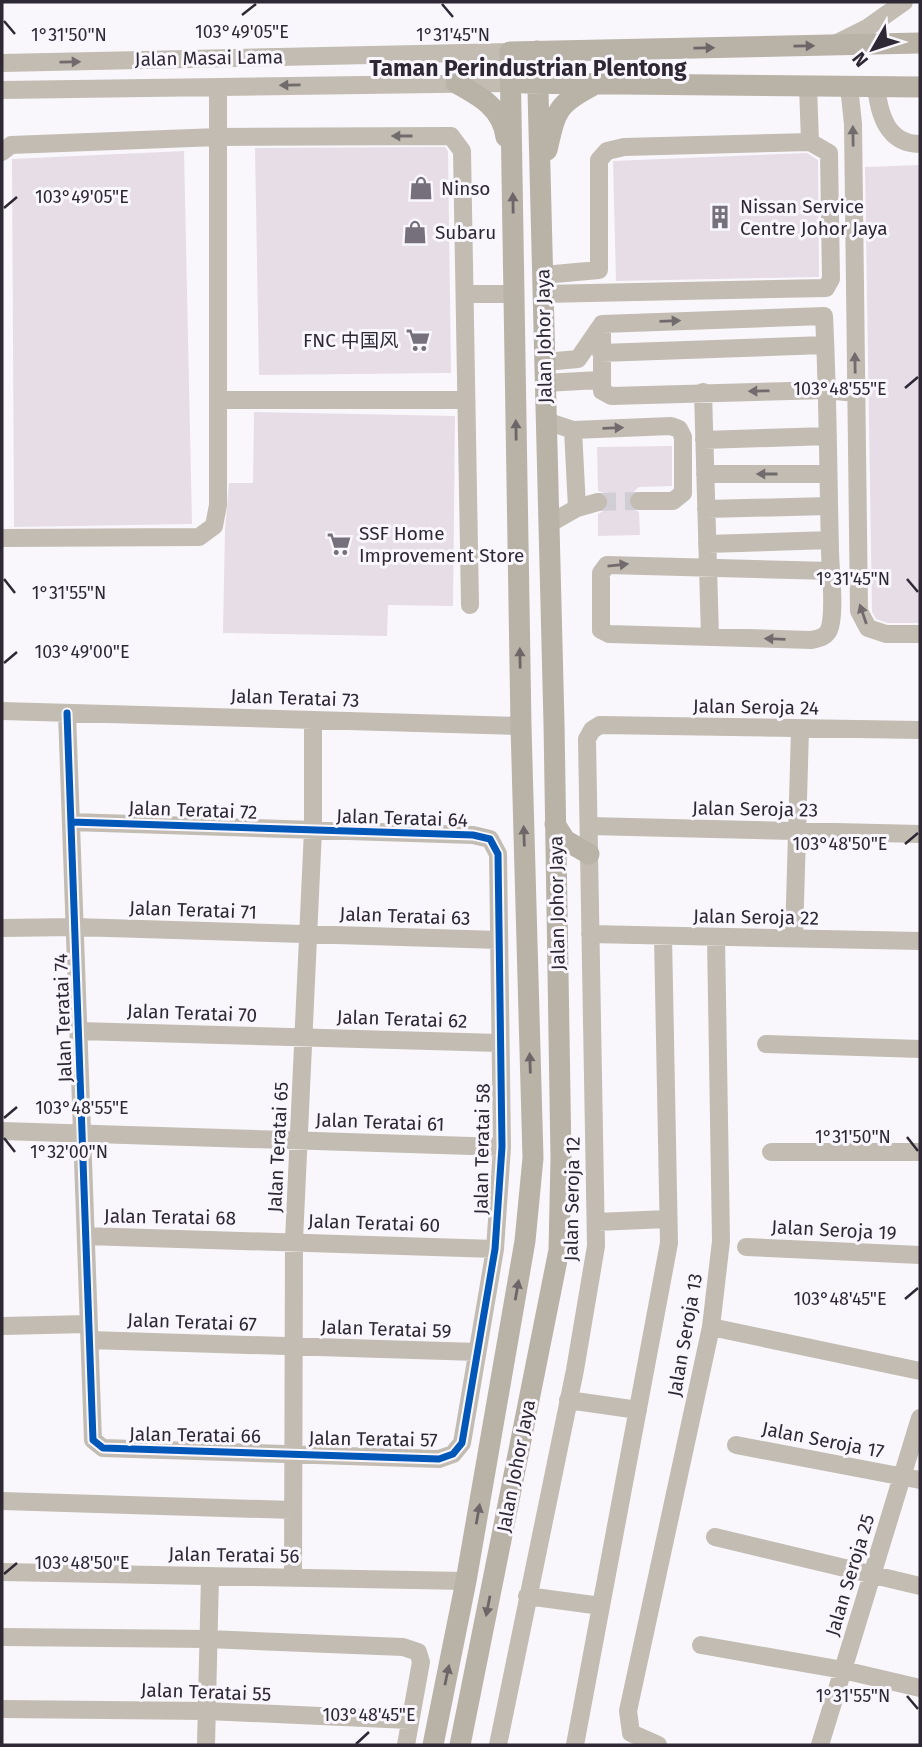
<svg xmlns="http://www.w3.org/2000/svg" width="922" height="1747" font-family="'Fira Sans','Noto Sans SC',sans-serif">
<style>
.building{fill:#e6dde7}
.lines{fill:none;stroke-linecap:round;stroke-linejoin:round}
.minor-tunnel{stroke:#d0ced4;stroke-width:18;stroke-dasharray:18 9;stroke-linecap:butt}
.minor{stroke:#c2bcb2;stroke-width:18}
.major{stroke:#b9b2a7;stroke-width:21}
.cycleway-casing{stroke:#f9f6fd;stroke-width:11}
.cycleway{stroke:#0057b8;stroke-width:7}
.oneway{fill:#6d6668}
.oneway2{fill:#716b6d}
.ticks{fill:none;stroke:#2e2835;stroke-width:2.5}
.labels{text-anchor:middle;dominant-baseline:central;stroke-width:6;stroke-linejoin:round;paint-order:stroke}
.street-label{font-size:19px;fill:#2e2835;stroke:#f9f6fd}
.poi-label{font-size:19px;fill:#2e2835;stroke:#f9f6fd;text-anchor:start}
.quarter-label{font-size:23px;font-weight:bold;fill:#2e2835;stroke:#f9f6fd}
.ticks-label{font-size:18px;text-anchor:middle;fill:#2e2835;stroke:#f9f6fd;stroke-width:6;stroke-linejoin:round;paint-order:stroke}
</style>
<rect width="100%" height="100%" fill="#f9f7fc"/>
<path class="building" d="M445 147 448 151 451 373 259 375 255 148Z
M184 151 192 524 14 527 12 159Z
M807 153 818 160 819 277 616 281 613 161Z
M920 165V623H888L876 619 872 612 865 167Z
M254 412 455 416 453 606 388 605 387 636 223 633 225 529 229 483H253Z
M672 446V486L639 487 629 496 630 507 639 512 640 535 598 536V514L607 509 609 500 605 493 598 491 597 447Z"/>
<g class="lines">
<path class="minor-tunnel" d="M598 502 639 501"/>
<path class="minor" d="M833 45 867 28 904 2
M2 63 510 52
M808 86 810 142
M849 86 853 124 859 611 868 628 886 634H920
M876 86C879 114 887 144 920 144
M2 90 511 83
M2 152 11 145 218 137 451 136 462 151 470 605
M543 275 599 270V160L607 151 624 147 810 142 829 153 831 279 826 288 543 294
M465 294H514
M602 324 824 316C828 394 828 471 830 549 830 569 836 612 829 630 826 637 818 639 811 640L609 634 601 630V573L607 565 831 571
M602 324V391L611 396 827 390 855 393
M601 353 825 345
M545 362 578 359 600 327
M545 383 599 380
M703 392 710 637
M218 400H466
M546 421 573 430 671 426 679 429 683 437V493L673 501H639
M573 430 577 508
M704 440 828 436
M705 474H828
M706 509 829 506
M549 524 577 508 598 502
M2 538 199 537 214 526 218 505V87
M707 544 830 540
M2 711 521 726
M67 713C76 955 85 1197 93 1440L103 1448 439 1459 453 1454 462 1443 495 1249 502 1147 498 854 490 839 473 835 71 822
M589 826 920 834
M2 928 75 927 499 940
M590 934 920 941
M794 938 800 730
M79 1031 499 1043
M766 1044 920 1049
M2 1131 502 1147
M771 1152H920
M596 1222 668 1219
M86 1236 495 1249
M746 1247 920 1255
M2 1326 89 1324
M711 1327 920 1371
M90 1340 477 1352
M568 1400 638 1410
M736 1445 920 1480
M2 1501 292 1510
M715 1537 920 1586
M2 1572 466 1581
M293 1577 294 1240 313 830V720
M527 1596 601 1606
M2 1637 208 1639 403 1647 418 1652 421 1662 406 1745
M701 1645 843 1670 920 1688
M2 1709 207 1711 409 1720
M206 1745 210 1576
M498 1745 575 1370 596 1246 587 739 592 730 600 725 920 730
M575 1745 669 1243 663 936
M658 1745 631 1733 628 1711 711 1327 721 1241 716 937
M820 1745 920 1418"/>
<path class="major" d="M456 83C480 96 502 108 506 137
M524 83 920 87
M547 150C556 111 556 105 592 86
M555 824 565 840 589 854
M433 1745 466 1581 525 1241 533 1158 521 726 510 52 920 43
M460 1745 559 1250 561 1159 554 723 537 51"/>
<g class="cycleway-casing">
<path id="cycleway" d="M67 713C76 955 85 1197 93 1440L103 1448 439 1459 453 1454 462 1443 495 1249 502 1147 498 854 490 839 473 835 71 822"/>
</g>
<use href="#cycleway" class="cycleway"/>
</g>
<defs><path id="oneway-solid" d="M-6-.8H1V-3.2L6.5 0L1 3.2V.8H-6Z" transform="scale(1.75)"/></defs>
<g class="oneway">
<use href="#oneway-solid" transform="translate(804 46) rotate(-1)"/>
<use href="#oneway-solid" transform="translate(704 48) rotate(-1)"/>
<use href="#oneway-solid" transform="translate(513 203) rotate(-91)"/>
<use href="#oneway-solid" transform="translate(516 430) rotate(-91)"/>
<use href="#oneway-solid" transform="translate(520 658) rotate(-91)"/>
<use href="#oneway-solid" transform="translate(524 836) rotate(-92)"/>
<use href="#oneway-solid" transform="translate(530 1063) rotate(-92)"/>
<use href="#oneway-solid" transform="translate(517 1290) rotate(-80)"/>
<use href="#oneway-solid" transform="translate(478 1514) rotate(-80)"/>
<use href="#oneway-solid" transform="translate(488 1606) rotate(101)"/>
<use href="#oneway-solid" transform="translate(447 1675) rotate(-78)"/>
</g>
<g class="oneway2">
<use href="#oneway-solid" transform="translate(70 62) rotate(-1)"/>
<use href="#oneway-solid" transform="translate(290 85) rotate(179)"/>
<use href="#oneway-solid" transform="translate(402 136) rotate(180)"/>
<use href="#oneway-solid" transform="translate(853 136) rotate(-91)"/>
<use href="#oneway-solid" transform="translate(670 321) rotate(-2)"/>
<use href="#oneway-solid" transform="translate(855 363) rotate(-91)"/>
<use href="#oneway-solid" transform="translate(759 391) rotate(179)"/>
<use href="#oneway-solid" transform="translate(613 428) rotate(-2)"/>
<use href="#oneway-solid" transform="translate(767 474) rotate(-180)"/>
<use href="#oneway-solid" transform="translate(618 565) rotate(-6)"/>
<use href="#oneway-solid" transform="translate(863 614) rotate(-109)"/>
<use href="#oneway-solid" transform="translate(775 639) rotate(-178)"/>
</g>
<path class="ticks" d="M442 4 453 17M242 15 256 4M4 21 15 34M4 208 17 197M905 388 918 377M4 579 15 593M907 579 918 592M4 663 17 652M905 844 918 833M4 1118 17 1107M907 1137 918 1151M4 1138 15 1152M905 1299 918 1288M4 1574 17 1563M907 1696 918 1709M356 1744 369 1732"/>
<defs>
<g id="shop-bare" transform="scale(1.89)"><path d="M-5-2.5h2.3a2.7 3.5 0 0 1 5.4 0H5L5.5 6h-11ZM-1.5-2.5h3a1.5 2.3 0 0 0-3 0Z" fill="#75707b" stroke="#f9f6fd" stroke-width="2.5" paint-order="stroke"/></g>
<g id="building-bare" transform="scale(1.89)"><path d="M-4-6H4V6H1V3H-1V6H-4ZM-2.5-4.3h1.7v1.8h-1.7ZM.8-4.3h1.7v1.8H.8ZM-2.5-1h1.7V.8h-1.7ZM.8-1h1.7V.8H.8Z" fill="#75707b" stroke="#f9f6fd" stroke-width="2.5" paint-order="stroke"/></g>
<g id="supermarket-bare" transform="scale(1.89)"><path d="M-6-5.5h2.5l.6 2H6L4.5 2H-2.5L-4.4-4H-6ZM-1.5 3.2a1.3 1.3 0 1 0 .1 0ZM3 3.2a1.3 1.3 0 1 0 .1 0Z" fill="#75707b" stroke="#f9f6fd" stroke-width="2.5" paint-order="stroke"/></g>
</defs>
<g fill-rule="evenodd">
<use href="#shop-bare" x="421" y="188"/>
<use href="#building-bare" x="720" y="217"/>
<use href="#shop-bare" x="415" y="232"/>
<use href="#supermarket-bare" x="418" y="340"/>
<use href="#supermarket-bare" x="339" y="544"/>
</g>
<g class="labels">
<g class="street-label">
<text transform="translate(209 58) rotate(-1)">Jalan Masai Lama</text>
<text transform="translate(544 336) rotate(-91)">Jalan Johor Jaya</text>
<text transform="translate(295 698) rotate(2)">Jalan Teratai 73</text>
<text transform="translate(756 707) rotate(1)">Jalan Seroja 24</text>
<text transform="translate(755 809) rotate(1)">Jalan Seroja 23</text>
<text transform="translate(193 810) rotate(2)">Jalan Teratai 72</text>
<text transform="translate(402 818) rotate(2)">Jalan Teratai 64</text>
<text transform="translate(557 903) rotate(-91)">Jalan Johor Jaya</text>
<text transform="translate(193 910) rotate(2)">Jalan Teratai 71</text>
<text transform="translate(405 916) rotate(2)">Jalan Teratai 63</text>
<text transform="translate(756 917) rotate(1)">Jalan Seroja 22</text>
<text transform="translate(192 1013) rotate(2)">Jalan Teratai 70</text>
<text transform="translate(63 1018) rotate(-92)">Jalan Teratai 74</text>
<text transform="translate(402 1019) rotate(2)">Jalan Teratai 62</text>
<text transform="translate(380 1122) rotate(2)">Jalan Teratai 61</text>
<text transform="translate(278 1147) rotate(-87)">Jalan Teratai 65</text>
<text transform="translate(482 1149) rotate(-89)">Jalan Teratai 58</text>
<text transform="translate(572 1199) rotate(-89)">Jalan Seroja 12</text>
<text transform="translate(170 1217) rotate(1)">Jalan Teratai 68</text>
<text transform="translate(374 1223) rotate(2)">Jalan Teratai 60</text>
<text transform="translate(834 1230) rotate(3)">Jalan Seroja 19</text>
<text transform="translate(192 1322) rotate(2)">Jalan Teratai 67</text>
<text transform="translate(386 1329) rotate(2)">Jalan Teratai 59</text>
<text transform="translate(685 1335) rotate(-80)">Jalan Seroja 13</text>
<text transform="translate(195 1435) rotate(1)">Jalan Teratai 66</text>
<text transform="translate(373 1439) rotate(1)">Jalan Teratai 57</text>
<text transform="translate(823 1440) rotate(11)">Jalan Seroja 17</text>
<text transform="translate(516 1466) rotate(-79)">Jalan Johor Jaya</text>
<text transform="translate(234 1555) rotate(1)">Jalan Teratai 56</text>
<text transform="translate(850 1575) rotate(-73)">Jalan Seroja 25</text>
<text transform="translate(206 1692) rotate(2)">Jalan Teratai 55</text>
</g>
<g class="poi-label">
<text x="441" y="188">Ninso</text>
<text x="740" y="206">Nissan Service<tspan x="740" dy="22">Centre Johor Jaya</tspan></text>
<text x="435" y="232">Subaru</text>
<text x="398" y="340" text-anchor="end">FNC 中国风</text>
<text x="359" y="533">SSF Home<tspan x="359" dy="22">Improvement Store</tspan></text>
</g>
<g class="quarter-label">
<text x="528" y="68">Taman Perindustrian Plentong</text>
</g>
</g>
<g class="ticks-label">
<text x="242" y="38">103°49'05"E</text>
<text x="69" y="41">1°31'50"N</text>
<text x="453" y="41">1°31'45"N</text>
<text x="82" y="203">103°49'05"E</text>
<text x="840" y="395">103°48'55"E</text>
<text x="853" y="585">1°31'45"N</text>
<text x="69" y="599">1°31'55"N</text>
<text x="82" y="658">103°49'00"E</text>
<text x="840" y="850">103°48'50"E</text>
<text x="82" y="1114">103°48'55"E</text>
<text x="853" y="1143">1°31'50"N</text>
<text x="69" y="1158">1°32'00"N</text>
<text x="840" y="1305">103°48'45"E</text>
<text x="82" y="1569">103°48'50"E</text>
<text x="853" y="1702">1°31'55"N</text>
<text x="369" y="1721">103°48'45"E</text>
</g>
<rect width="922" height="1747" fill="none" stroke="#2e2835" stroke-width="7"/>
<g transform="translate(873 49) rotate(231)" stroke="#f9f6fd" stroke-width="5" paint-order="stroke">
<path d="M0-5L12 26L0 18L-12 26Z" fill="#2e2835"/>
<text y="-10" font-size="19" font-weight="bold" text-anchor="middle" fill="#2e2835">N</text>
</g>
</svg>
